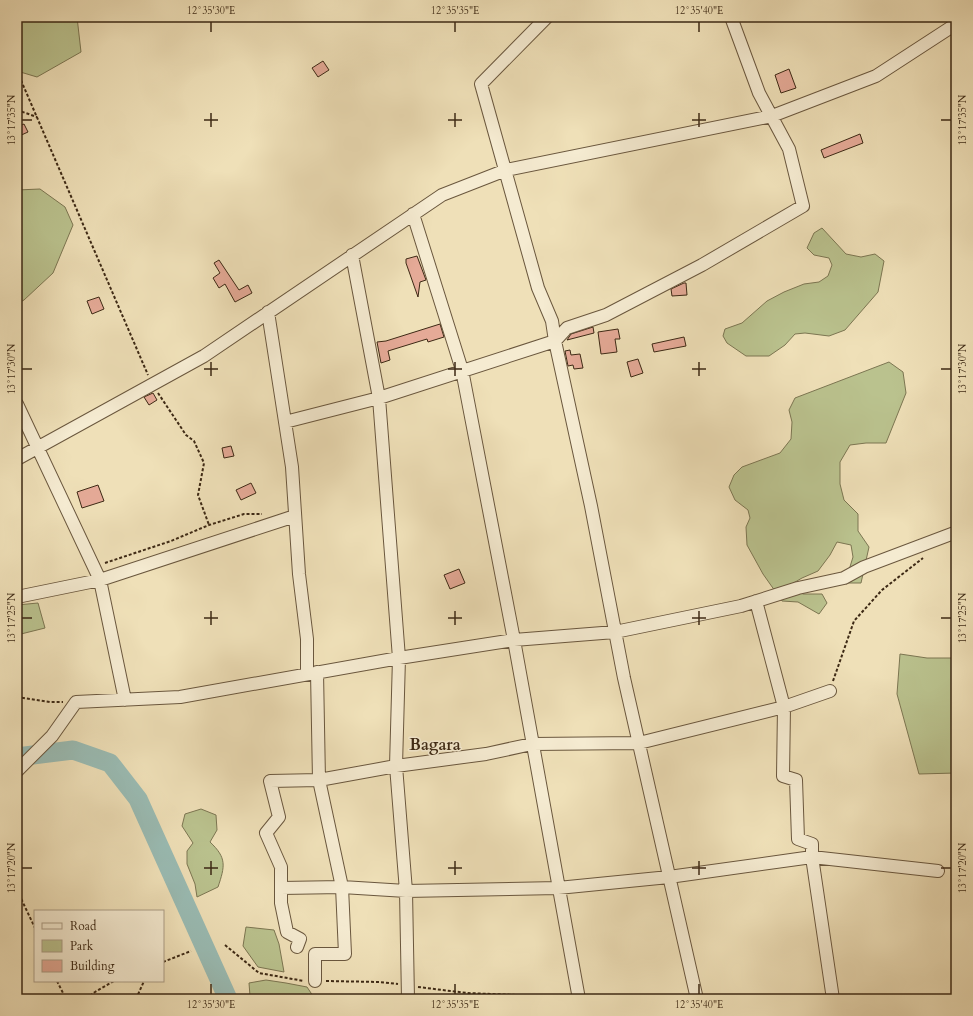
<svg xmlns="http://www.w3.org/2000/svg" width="973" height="1016" font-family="Cardo,serif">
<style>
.green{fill:#bac28e;stroke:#7c7652}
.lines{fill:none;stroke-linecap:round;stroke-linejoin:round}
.river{stroke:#9abcb4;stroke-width:19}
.building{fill:#e5aa97;stroke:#3d2915}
.minor-casing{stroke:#6a573e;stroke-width:14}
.path{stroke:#3d2915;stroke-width:2;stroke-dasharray:3 2;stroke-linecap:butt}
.minor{stroke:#f5ebd1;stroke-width:12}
.ticks{fill:none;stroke:#3d2915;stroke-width:1.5}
.labels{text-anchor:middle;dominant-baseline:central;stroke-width:3;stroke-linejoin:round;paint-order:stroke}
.quarter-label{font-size:16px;font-weight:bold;fill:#3d2915;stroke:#f5ebd1}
.neatline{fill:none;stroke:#3d2915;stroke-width:1.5}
.ticks-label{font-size:10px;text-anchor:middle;fill:#3d2915}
</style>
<rect width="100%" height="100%" fill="#efe0b8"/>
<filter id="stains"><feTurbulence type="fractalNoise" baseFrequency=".005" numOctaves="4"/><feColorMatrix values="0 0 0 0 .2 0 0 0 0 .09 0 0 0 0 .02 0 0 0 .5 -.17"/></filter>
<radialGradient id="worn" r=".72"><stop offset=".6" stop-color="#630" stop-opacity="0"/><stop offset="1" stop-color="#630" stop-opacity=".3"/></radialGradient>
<path class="green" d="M17 17H77L81 52 37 77 17 71Z
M40 189 65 207 73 225 53 273 24 300 17 304V190Z
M822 228 846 254 861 257 875 254 884 261 878 292 845 330 829 336 805 333 795 334 785 345 769 356H746L727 343 723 336 725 329 742 323 767 301 784 292 804 284 819 282 828 276 832 265 829 258 814 255 807 248 814 233Z
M889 362 903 372 906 393 886 443H866L850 445 840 462V484L844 500 858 514V531L869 547 861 583H845L853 557 851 545 837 542 830 555 818 571 802 578 790 585 803 594H822L827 603 819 614 798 602 782 601 763 574 747 545 746 527 750 518 748 510 735 500 729 487 734 475 742 467 780 453 791 439 792 422 789 410 795 398Z
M38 603 45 628 17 635V605Z
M900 654 927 658H951L956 662V773L919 774 897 694Z
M201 809 216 815 217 830 210 842C227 858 225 866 218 887L197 897 195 884 187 864V851L193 843 182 826 185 814Z
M246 927 274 930 279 944 284 972 258 967 243 946Z
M266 980 286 983 307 987 315 999H252L250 996 249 983Z"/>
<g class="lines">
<path class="river" d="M17 757 73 750 110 763 138 799 228 999"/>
</g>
<path class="building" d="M323 61 329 70 318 77 312 68Z
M789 69 796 88 781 93 775 75Z
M24 124 28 132 17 137V127Z
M860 134 863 143 824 158 821 150Z
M417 256 426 280 420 282 418 297 406 263V259Z
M219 260 239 290 248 285 252 293 235 302 225 284 219 288 213 278 220 273 214 263Z
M684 283H686L687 295 672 296 671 289Z
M99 297 104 309 92 314 87 301Z
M440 324 444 337 428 342 427 339 388 351 390 360 381 363 377 342 386 341Z
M593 327 594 333 567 340 571 334Z
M618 329 620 339H615L617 352 601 354 598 332Z
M684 337 686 346 654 352 652 344Z
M570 350 571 355 580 354 583 368 574 369 573 365 568 366 565 351Z
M638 359 643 373 631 377 627 362Z
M153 393 157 400 149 405 144 397Z
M231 446 234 456 224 458 222 448Z
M251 483 256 493 241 500 236 490Z
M98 485 104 501 82 508 77 492Z
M459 569 465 583 450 589 444 575Z"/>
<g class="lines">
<g class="minor-casing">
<path id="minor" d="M547 17 481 84 538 288 552 321 555 341 591 506 624 678 697 999
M413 214 462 370 514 640 579 999
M352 255 379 398 399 658 396 766 406 891 408 999
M268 312 292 467 299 574 307 639V674
M17 404 100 580 125 700
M285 422 379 398 555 341 567 328 606 315 702 265 803 206 789 149 759 93 731 17
M17 459 204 356 442 195 506 170 772 116 876 76 956 24
M17 597 100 580 295 516
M756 601 784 707 783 776 796 780 798 839 812 844V857L833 999
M17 771 52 736 76 702 180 697 399 658 514 640 615 632 741 606 798 588 844 578 864 567 954 533
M281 888 342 887 406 891 558 888 669 877 812 857 938 871
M297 947 300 939 287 932 281 903V867L266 833 279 817 270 781 319 780 396 766 486 754 532 744 639 743 784 707 830 691
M315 981V954H345L342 887 319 780 317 672"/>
</g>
<path class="path" d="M17 71 148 375
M17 110 37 117
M158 393 186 435 194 441 204 463 198 495 209 525
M105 563 171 541 209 525 244 514H262
M833 681 854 621 882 590 923 558
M17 697 50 702H63
M17 890 35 928
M225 945 259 973 304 981
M163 962 191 951
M57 981 66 999
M326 981 379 982 398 984
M418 987 467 993 567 997
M589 998 618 999
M86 999 95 992 114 981
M136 999 144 981
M732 999H744"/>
<use href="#minor" class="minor"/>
</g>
<path class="ticks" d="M211 22V32M455 22V32M699 22V32M211 113V127M455 113V127M699 113V127M22 120H32M204 120H218M448 120H462M692 120H706M941 120H951M211 362V376M455 362V376M699 362V376M22 369H32M204 369H218M448 369H462M692 369H706M941 369H951M211 611V625M455 611V625M699 611V625M22 618H32M204 618H218M448 618H462M692 618H706M941 618H951M211 861V875M455 861V875M699 861V875M22 868H32M204 868H218M448 868H462M692 868H706M941 868H951M211 984V994M455 984V994M699 984V994"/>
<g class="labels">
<g class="quarter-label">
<text x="435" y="745">Bagara</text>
</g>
</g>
<rect width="973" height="1016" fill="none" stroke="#efe0b8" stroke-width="44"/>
<rect x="34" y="910" width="130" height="72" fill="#f5ebd1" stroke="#ab9d86"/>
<rect x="42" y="923" width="20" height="6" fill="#f5ebd1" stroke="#ab9d86"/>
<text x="70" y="930" font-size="12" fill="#3d2915">Road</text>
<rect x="42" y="940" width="20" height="12" fill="#bac28e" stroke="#ab9d86"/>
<text x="70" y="950" font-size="12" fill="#3d2915">Park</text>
<rect x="42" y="960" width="20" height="12" fill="#e5aa97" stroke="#ab9d86"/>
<text x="70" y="970" font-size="12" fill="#3d2915">Building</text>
<rect x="22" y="22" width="929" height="972" class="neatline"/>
<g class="ticks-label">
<text x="211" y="14">12°35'30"E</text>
<text x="455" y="14">12°35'35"E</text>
<text x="699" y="14">12°35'40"E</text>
<text transform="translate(11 120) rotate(-90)" y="4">13°17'35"N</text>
<text transform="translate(962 120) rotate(-90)" y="4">13°17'35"N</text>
<text transform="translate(11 369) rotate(-90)" y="4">13°17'30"N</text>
<text transform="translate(962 369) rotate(-90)" y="4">13°17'30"N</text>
<text transform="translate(11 618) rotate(-90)" y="4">13°17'25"N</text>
<text transform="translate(962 618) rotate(-90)" y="4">13°17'25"N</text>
<text transform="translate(11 868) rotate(-90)" y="4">13°17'20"N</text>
<text transform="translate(962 868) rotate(-90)" y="4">13°17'20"N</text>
<text x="211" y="1008">12°35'30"E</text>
<text x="455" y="1008">12°35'35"E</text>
<text x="699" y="1008">12°35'40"E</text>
</g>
<rect width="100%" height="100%" filter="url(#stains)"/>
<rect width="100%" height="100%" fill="url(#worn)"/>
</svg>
